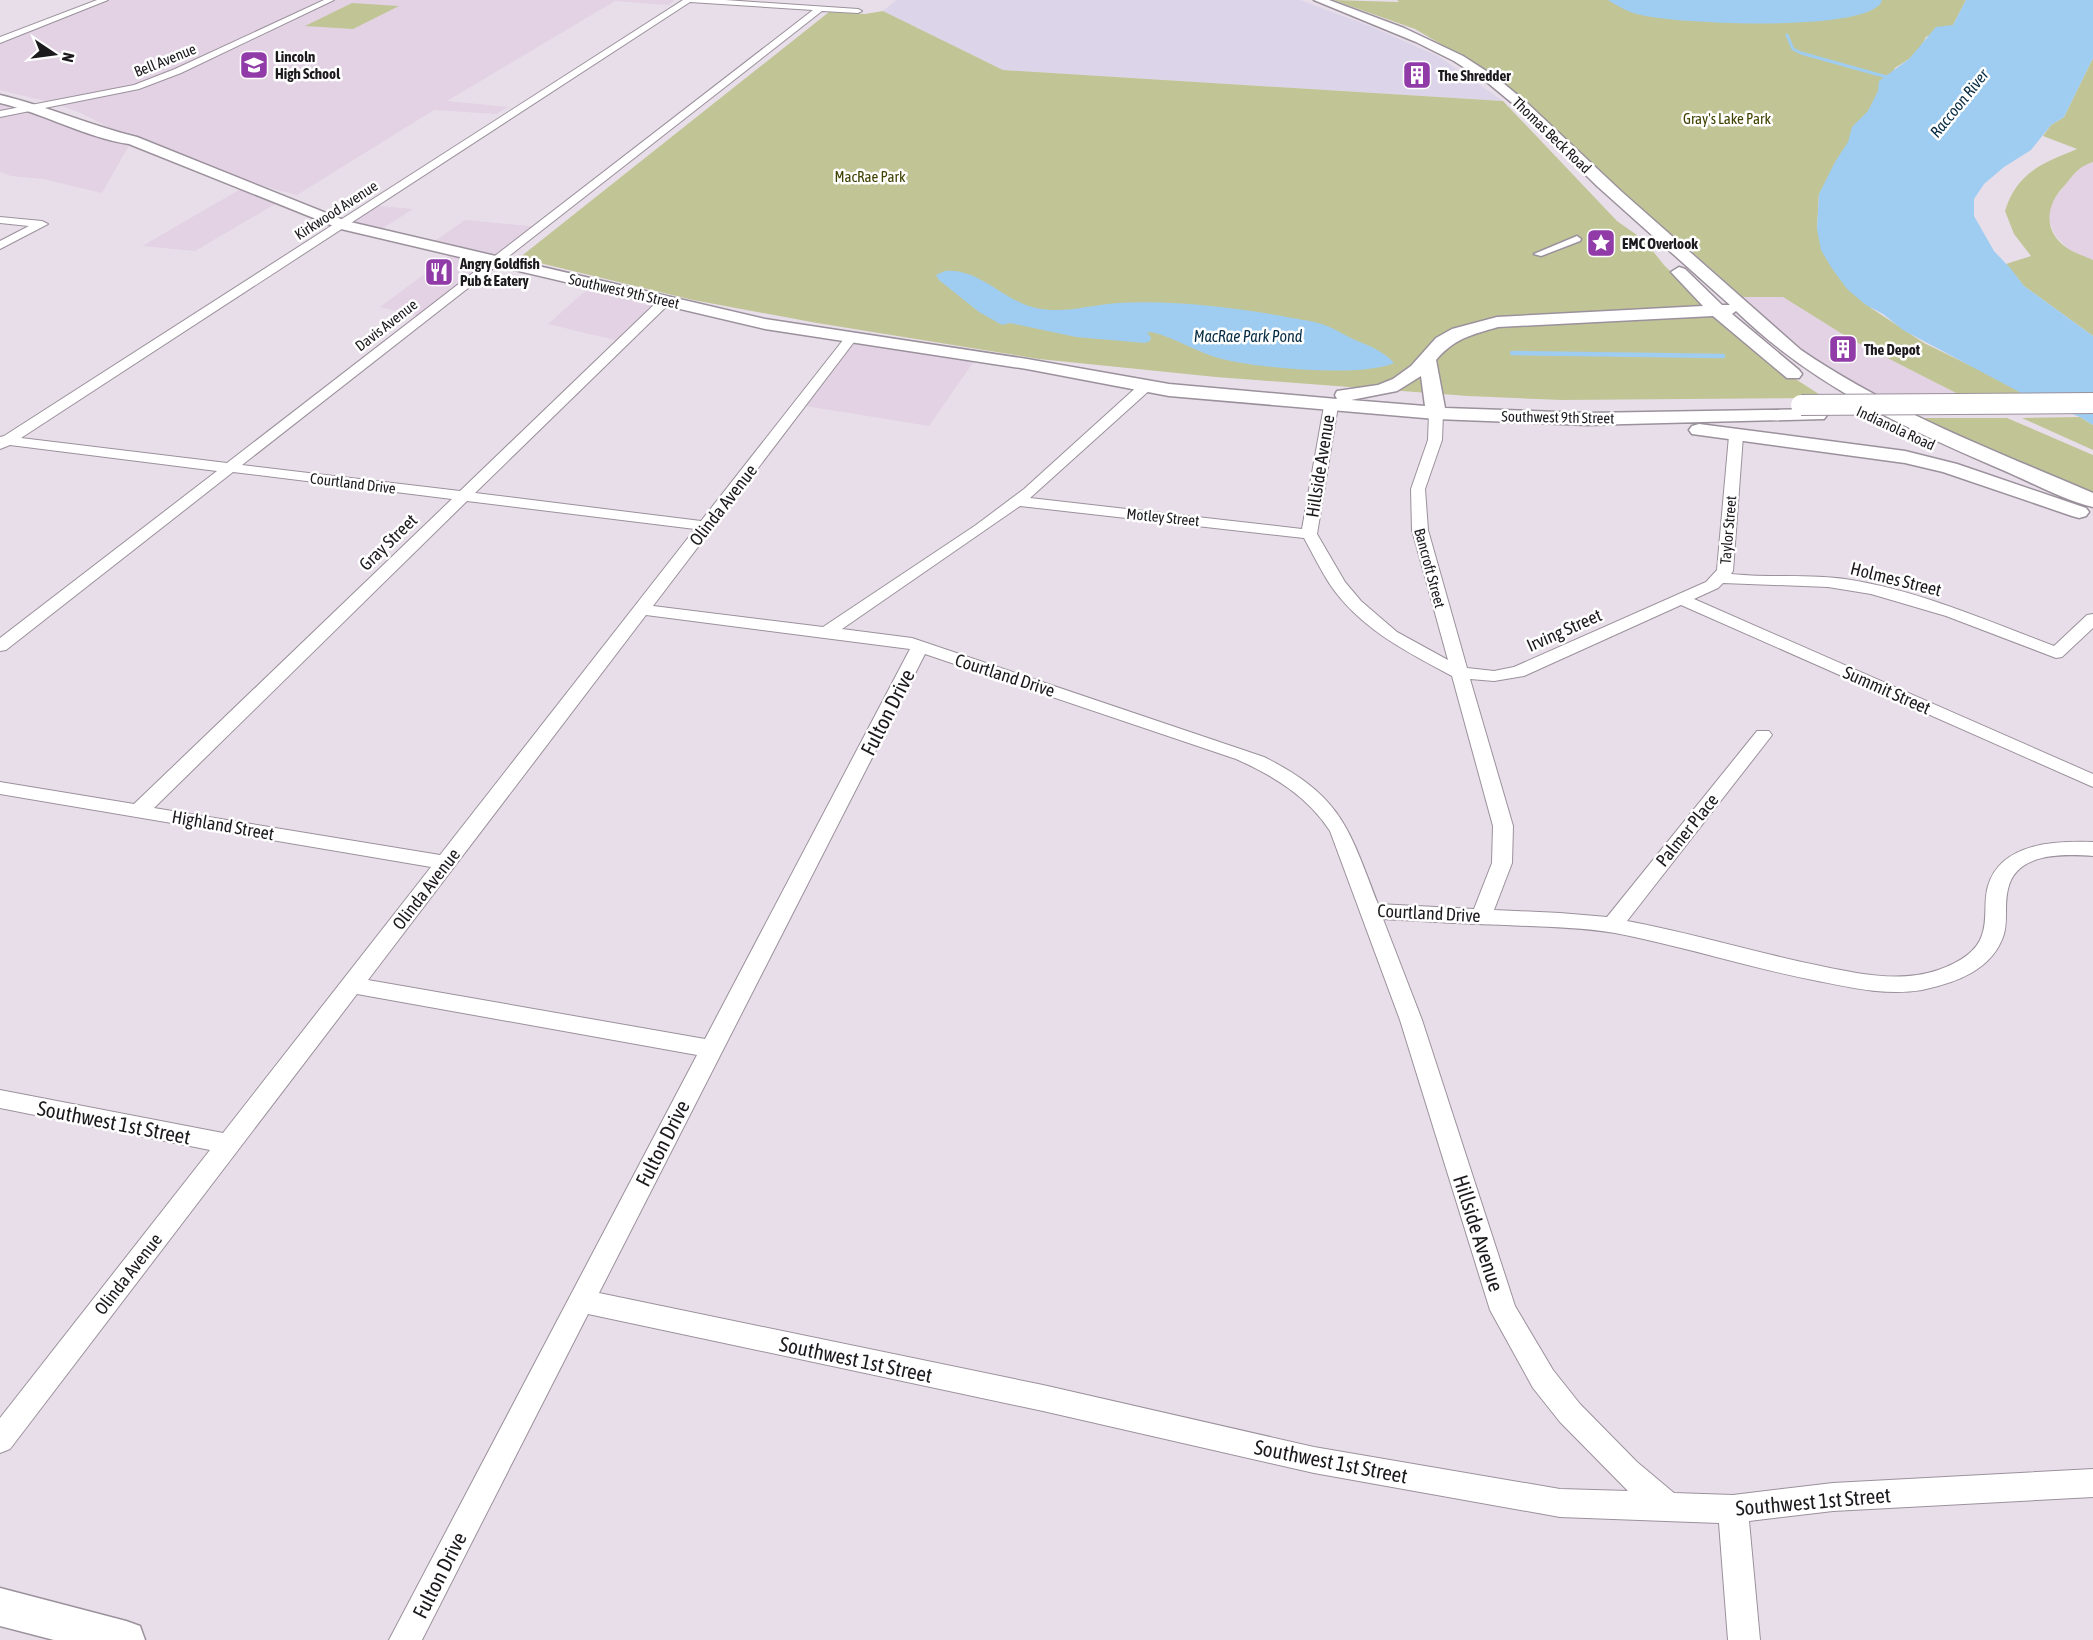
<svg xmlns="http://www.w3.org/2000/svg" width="2093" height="1640" font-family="'Asap Condensed',sans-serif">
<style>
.built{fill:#e2d2e3}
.industrial{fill:#dcd4e9}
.green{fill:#c1c596}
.water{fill:#9fcdf1}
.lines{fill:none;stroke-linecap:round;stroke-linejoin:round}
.stream-far1{stroke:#9fcdf1;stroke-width:3}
.stream{stroke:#9fcdf1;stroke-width:4.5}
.pedestrian-casing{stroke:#9b919c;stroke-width:3}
.minor-casing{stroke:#9b919c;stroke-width:2}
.tertiary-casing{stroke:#9b919c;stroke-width:3}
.secondary-casing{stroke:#9b919c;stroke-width:3}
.pedestrian{fill:#fff;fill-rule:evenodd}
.minor{fill:#fff;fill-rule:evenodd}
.tertiary{fill:#fff;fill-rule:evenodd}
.secondary{fill:#fff;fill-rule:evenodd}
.secondary-bridge-casing{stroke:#9b919c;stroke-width:22;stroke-linecap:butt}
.secondary-bridge{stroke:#fff;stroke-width:20}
.labels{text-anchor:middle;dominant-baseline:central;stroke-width:5;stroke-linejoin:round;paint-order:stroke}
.far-poi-label{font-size:15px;font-weight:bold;fill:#1d1a1e;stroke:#fff;text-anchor:start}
.far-street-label{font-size:15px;fill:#1d1a1e;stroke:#fff}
.far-park-label{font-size:15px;fill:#404202;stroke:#fff}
.far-water-label{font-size:16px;font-style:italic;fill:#072c44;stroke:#fff}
.street-label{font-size:18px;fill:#1d1a1e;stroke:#fff}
.near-street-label{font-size:21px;fill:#1d1a1e;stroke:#fff}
</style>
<rect width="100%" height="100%" fill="#e8dee9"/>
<path class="built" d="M104 0H675L668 5 615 1 447 101 508 107 496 114 434 110 297 195 212 173 132 140 102 193 43 179 11 176 0 172V99L127 137 81 113 53 103 0 90V40Z
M2093 162V260L2068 249 2055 235 2048 217 2051 203 2078 168Z
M246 186 282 200 195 251 142 246Z
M370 205 413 209 377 232 341 224Z
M465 220 539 227 424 318 380 307 454 252 429 245Z
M593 284 665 301 623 342 548 324Z
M1739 297H1783L1852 340 1964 397 1876 398 1848 382 1783 338Z
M851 338 977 357 929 426 800 405Z"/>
<path class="industrial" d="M896 0H1300L1370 26 1438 56 1503 101 1003 70 883 11Z"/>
<path class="green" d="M1333 0 1399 2 1397 0H1966L1953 25 1926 37 1921 47 1909 59 1895 68 1867 121 1819 194 1817 229 1871 308 1924 343 1998 379 2025 395 1964 397 1852 340 1783 297H1739L1737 292 1680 241 1634 205 1500 79 1415 29Z
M352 3 399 6 353 29 305 26Z
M883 11 1003 70 1503 101 1617 221 1644 240 1664 265 1720 321 1766 360 1825 398 1562 400 1468 396 1216 377 1039 359 817 323 693 300 519 258 829 12 865 14Z
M2093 58V162C2077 168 2076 172 2065 185 2046 204 2042 231 2067 248 2074 253 2085 256 2093 260V336L2024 286 2006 264 2031 256 2014 234 2005 211C2017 172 2043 163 2077 149L2043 136 2051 125 2064 117Z
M2080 417 2093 425V450L2022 418Z
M1921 418H2007L2093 455V494L1952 434Z"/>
<path class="water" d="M1608 0H1881L1882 1C1869 33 1675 24 1641 15 1630 13 1617 6 1608 0Z
M1966 0H2093V58L2064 117 2051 125 2031 150 2004 167 1984 184 1974 199V216L1994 251 2011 269 2024 286 2093 336V425L2080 417 2025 395 1903 330 1883 314 1866 305 1847 289 1831 267 1821 250 1817 229 1819 194 1835 162 1848 142 1852 127 1868 111 1878 91 1879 81 1909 59 1936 27 1953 25Z
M945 271C980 268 1003 301 1036 308 1065 314 1089 305 1118 303 1172 300 1229 307 1282 316 1295 319 1309 320 1322 324 1334 328 1344 335 1355 340 1368 345 1385 352 1394 363 1361 378 1250 368 1215 357 1196 351 1166 334 1150 332L1147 333 1151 337 1150 341 1145 343 1076 337 1010 323 1002 325 979 312 939 280 936 275Z"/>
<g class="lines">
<path class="stream-far1" d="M1787 35 1793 49 1801 53 1894 79"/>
<path class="stream" d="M1512 353 1723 356"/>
<g class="pedestrian-casing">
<path id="pedestrian" d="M1577 236 1581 239 1580 241 1541 256 1534 254Z"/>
</g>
<g class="minor-casing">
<path id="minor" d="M97 0H108L0 43V37Z
M324 0H334L181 73 139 89 0 117V111L134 85 175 69Z
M683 0H725L858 9 862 11 858 13 822 11 242 465 460 491 661 298H669V304L475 493 701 521 847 335 851 334 857 338 653 606 823 627 976 525 1024 489 1141 383H1151L1153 386 1151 389 1030 498 1302 529 1324 406 1331 402 1336 403 1338 406 1317 534 1345 582 1361 601 1397 632 1448 660 1412 530 1411 489 1428 440 1429 413 1436 409 1441 410 1443 413 1442 440 1425 489 1428 530 1467 668 1494 671 1514 667 1706 582 1717 570 1729 436 1736 432 1743 436 1733 571 1731 574C1769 578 1807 574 1845 579 1918 590 1985 620 2054 646L2087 615 2093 614V628L2062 657 2056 658 1946 616 1871 594 1828 587 1723 583 1718 588 1694 599 2093 774V787L1681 605 1524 676 1494 681 1470 679 1513 826 1512 863 1494 910 1560 913 1607 917 1757 731H1769L1772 735 1769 739 1627 921C1692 933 1756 953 1821 966 1859 974 1900 983 1938 970 1955 964 1976 954 1982 935 1988 919 1983 902 1988 886 2001 842 2056 841 2093 842V856C2064 854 2016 852 2008 889 2004 904 2008 919 2004 934 1993 970 1955 983 1922 990 1887 996 1852 988 1818 981 1750 968 1683 946 1615 933 1579 927 1542 927 1506 925 1465 924 1424 921 1383 919L1422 1020 1515 1306 1553 1370 1580 1404 1637 1462 1674 1493 1733 1495 1833 1483 2093 1469V1497L1833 1511 1749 1521 1760 1640H1728L1719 1523 1560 1517 1314 1473 1043 1411 588 1314 422 1640H389L697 1055 357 994 10 1449 0 1453V1418L210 1150 0 1108V1090L223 1133 431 867 0 794V782L134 804 452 499 233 472 6 650 0 651V638L217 471 10 445 0 449V437L4 436ZM690 2 813 10 227 463 21 438ZM467 501 695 529 440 855 154 808ZM1020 506 1304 538C1313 554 1321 571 1331 586 1361 629 1407 652 1452 676L1493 826 1492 863 1474 909 1378 904C1349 829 1342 796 1264 757L912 638 842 629ZM646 615 910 649 705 1039 368 980ZM925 654 1236 759C1274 776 1307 796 1330 831L1400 1020 1490 1310 1533 1388 1560 1422 1628 1491 1560 1489 1314 1447 1043 1385 599 1293Z
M0 217 42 221 48 224 0 249V241L29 226 0 223Z"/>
</g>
<g class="tertiary-casing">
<path id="tertiary" d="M0 1588 126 1621 140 1626 145 1640H54L0 1626Z"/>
</g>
<g class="secondary-casing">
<path id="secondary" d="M1314 0H1329L1404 28 1463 56 1497 78 1526 102 1622 192 1801 350C1892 412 1993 450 2093 493V507C2063 500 2033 483 2005 471 1907 429 1813 386 1736 311L1732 314 1799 370 1802 374 1799 378H1787L1713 316 1498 327C1471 335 1455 338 1436 360L1445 408 1587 413 1817 409 1824 411 1827 415 1824 419 1587 425 1436 419 1169 396 1027 369 765 329 341 229 129 144C87 138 43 113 0 103V95C47 106 91 126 137 137L346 221 765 319 1027 359 1169 384 1337 399 1335 395 1337 391 1378 385 1393 379 1411 366 1436 338 1452 329 1497 317 1703 306 1671 272 1679 267 1685 269 1722 305H1730L1597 186 1517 107 1488 83 1454 61 1416 42ZM1421 376 1425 406 1351 400 1397 391Z
M1699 424 1905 451 1957 464 2086 508 2089 512 2086 516 2079 518 2072 516 1943 472 1905 463 1692 434 1689 430 1692 426Z"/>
</g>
<use href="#pedestrian" class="pedestrian"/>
<use href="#minor" class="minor"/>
<use href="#tertiary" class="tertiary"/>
<use href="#secondary" class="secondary"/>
<g class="secondary-bridge-casing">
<path id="secondary-bridge" d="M1801 405 2093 403"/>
</g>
<use href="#secondary-bridge" class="secondary-bridge"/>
</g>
<defs>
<g id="school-square" transform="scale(1.5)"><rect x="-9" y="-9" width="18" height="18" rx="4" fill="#903ba8" stroke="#fff"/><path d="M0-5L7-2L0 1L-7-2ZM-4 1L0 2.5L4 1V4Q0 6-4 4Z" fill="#fff"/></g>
<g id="building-square" transform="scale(1.5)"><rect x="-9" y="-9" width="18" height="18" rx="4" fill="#903ba8" stroke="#fff"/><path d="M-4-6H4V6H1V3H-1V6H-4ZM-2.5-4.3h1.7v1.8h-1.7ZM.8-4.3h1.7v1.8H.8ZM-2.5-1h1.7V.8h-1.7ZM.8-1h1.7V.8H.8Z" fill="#fff"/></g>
<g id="sight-square" transform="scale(1.5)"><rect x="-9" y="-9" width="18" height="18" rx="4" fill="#903ba8" stroke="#fff"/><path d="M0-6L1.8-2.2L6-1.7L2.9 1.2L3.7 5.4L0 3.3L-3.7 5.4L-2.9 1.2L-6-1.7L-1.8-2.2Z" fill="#fff"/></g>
<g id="restaurant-square" transform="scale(1.5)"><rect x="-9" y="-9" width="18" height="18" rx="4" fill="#903ba8" stroke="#fff"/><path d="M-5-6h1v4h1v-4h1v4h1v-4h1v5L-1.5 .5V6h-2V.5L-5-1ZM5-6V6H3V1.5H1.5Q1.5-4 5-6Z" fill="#fff"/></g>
</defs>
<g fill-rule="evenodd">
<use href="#school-square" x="254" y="65"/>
<use href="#building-square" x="1417" y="75"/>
<use href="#sight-square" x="1601" y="243"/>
<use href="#restaurant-square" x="439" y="272"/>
<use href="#building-square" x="1843" y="349"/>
</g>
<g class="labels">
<g class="far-poi-label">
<text x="275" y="56">Lincoln<tspan x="275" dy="17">High School</tspan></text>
<text x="1438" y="75">The Shredder</text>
<text x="1622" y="243">EMC Overlook</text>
<text x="460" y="263">Angry Goldfish<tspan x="460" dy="17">Pub &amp; Eatery</tspan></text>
<text x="1864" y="349">The Depot</text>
</g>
<g class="far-street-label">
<text transform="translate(165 60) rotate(-22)">Bell Avenue</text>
<text transform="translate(1552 135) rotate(44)">Thomas Beck Road</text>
<text transform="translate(336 210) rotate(-33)">Kirkwood Avenue</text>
<text transform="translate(624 291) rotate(13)">Southwest 9th Street</text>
<text transform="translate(386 325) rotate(-38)">Davis Avenue</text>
<text transform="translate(1558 417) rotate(1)">Southwest 9th Street</text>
<text transform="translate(1896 428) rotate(25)">Indianola Road</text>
<text transform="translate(353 483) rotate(7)">Courtland Drive</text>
<text transform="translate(1163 517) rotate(6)">Motley Street</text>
<text transform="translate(1728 530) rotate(-85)">Taylor Street</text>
<text transform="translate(1430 568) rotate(75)">Bancroft Street</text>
</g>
<g class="far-park-label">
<text x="1727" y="118">Gray's Lake Park</text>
<text x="870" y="176">MacRae Park</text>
</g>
<g class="far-water-label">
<text transform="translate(1959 103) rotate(-51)">Raccoon River</text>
<text x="1248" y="336">MacRae Park Pond</text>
</g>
<g class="street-label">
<text transform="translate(1320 466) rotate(-81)">Hillside Avenue</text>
<text transform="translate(723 505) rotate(-52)">Olinda Avenue</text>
<text transform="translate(388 542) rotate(-44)">Gray Street</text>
<text transform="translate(1896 579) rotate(14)">Holmes Street</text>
<text transform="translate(1564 630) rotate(-24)">Irving Street</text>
<text transform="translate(1005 675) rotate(18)">Courtland Drive</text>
<text transform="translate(1887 690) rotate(24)">Summit Street</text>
<text transform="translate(223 825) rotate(10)">Highland Street</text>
<text transform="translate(1687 830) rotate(-51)">Palmer Place</text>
<text transform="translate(426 889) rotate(-52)">Olinda Avenue</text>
<text transform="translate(1429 913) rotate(3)">Courtland Drive</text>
<text transform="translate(128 1274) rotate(-52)">Olinda Avenue</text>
</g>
<g class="near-street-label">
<text transform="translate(887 712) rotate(-63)">Fulton Drive</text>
<text transform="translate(114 1122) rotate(11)">Southwest 1st Street</text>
<text transform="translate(662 1143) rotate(-63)">Fulton Drive</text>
<text transform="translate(1479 1233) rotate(72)">Hillside Avenue</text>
<text transform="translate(856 1359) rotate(12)">Southwest 1st Street</text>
<text transform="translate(1331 1461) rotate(11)">Southwest 1st Street</text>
<text transform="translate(1813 1501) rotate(-5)">Southwest 1st Street</text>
<text transform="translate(439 1575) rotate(-63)">Fulton Drive</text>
</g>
</g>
<g transform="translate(54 54) rotate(103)" stroke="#ffffff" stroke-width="4.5" paint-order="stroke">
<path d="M0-4.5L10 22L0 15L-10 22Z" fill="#1d1a1e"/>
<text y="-9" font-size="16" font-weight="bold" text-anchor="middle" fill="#1d1a1e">N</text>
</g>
</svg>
